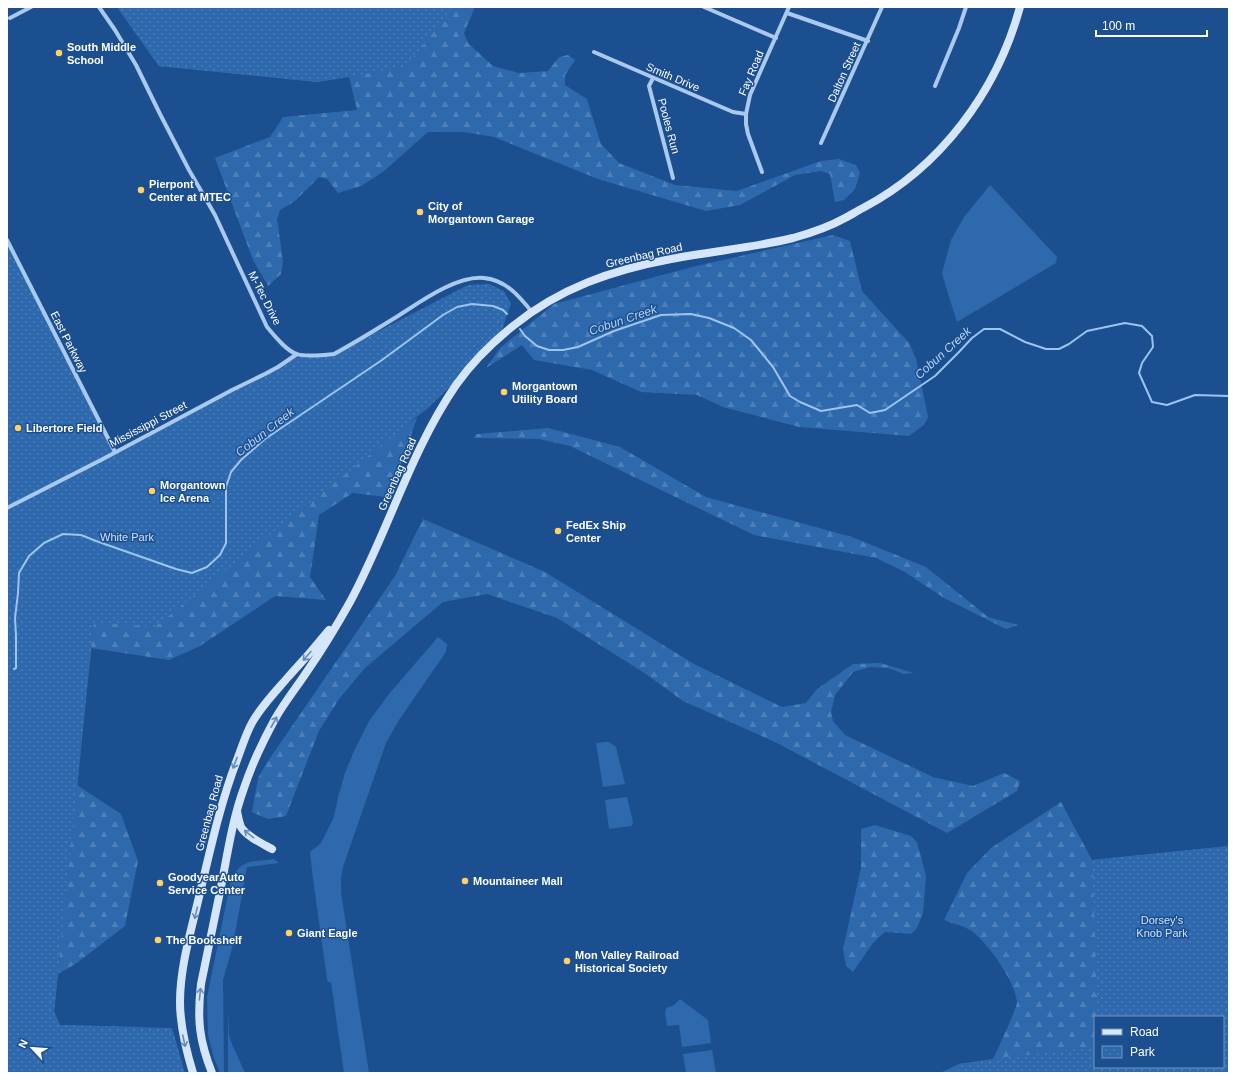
<svg xmlns="http://www.w3.org/2000/svg" width="1236" height="1080" font-family="Helvetica,sans-serif">
<style>
.green{fill:#2e69ad}
.forest{fill:url(#forest-firs);fill-rule:evenodd}
.park{fill:url(#park-dots)}
.lines{fill:none;stroke-linecap:round;stroke-linejoin:round}
.stream{stroke:#9cc4f0;stroke-width:2}
.street{stroke:#a9c9ee;stroke-width:4}
.secondary{stroke:#d6e6fa;stroke-width:8}
.oneway{stroke:#668bba}
.poi-dot{fill:#ffd166;stroke:#1b4f8f;stroke-width:1.5}
.labels{text-anchor:middle;dominant-baseline:central;stroke-width:3;stroke-linejoin:round;paint-order:stroke}
.poi-label{font-size:11px;font-weight:bold;fill:#fff;stroke:#1b4f8f;text-anchor:start}
.street-label{font-size:11px;fill:#fff;stroke:#1b4f8f}
.park-label{font-size:11px;fill:#cfe3fa;stroke:#1b4f8f}
.water-label{font-size:12px;font-style:italic;fill:#b5d3f5;stroke:#1b4f8f}
</style>
<defs>
<pattern id="forest-firs" width="22" height="20" patternUnits="userSpaceOnUse"><rect width="22" height="20" fill="#2e69ad"/><path d="M5 1l3.5 6h-7zM16 11l3.5 6h-7z" fill="#4d80b9"/></pattern>
<pattern id="park-dots" width="8" height="8" patternUnits="userSpaceOnUse"><rect width="8" height="8" fill="#2e69ad"/><path d="M2 2h.1M6 6h.1" fill="none" stroke="#4d80b9" stroke-width="1.8" stroke-linecap="round"/></pattern>
</defs>
<rect width="100%" height="100%" fill="#1b4f8f"/>
<path class="green" d="M990 185 1057 257 1056 263 957 322 948 294 942 273 951 240 964 217Z
M438 637 447 644 446 652 399 720 386 743 343 867 341 878V892L369 1073H344L331 982H328L327 979 313 879 310 852 321 843 333 819 336 808 338 797 345 773 354 751 369 721 389 694Z
M605 742H609L616 747 625 784 603 787 596 743Z
M627 797 633 822 632 826 609 829 605 800Z
M274 859 279 863 247 867 233 945 223 980 224 1073H220L214 1058 208 1035 207 997 230 885C238 859 251 862 274 859Z
M680 999 708 1020 711 1043 682 1047 679 1025 667 1026 665 1012 666 1011V1008L674 1005Z
M228 1011 229 1035 232 1044 245 1073H228Z
M712 1050 716 1073H686L683 1054Z"/>
<path class="forest" d="M117 7H475L464 33 468 43 493 66 519 73 548 71 559 57 568 55 575 60 565 75V85L587 99 601 144 619 163 675 185 737 191 821 161 839 159 856 165 860 173 855 189 844 200 835 202 830 174 821 171 795 175 740 205 706 211 598 179 494 137 464 132H428L383 172 361 186 338 193 327 179 319 177 295 201 280 210 277 218 283 262 281 274 268 286 253 260 215 158 270 137 283 117 357 110 349 77 317 82 159 66Z
M833 235 850 241 862 291 909 343 916 359 928 417 924 425 909 436 799 427 723 407 697 395 641 392 592 370 534 360 522 345 486 368 500 348 554 304 692 267Z
M417 418 403 459 385 497 353 493 319 515 310 577 326 600 275 596 200 646 169 660 91 648 77 785 121 814 138 861 125 926 77 963 58 974 54 1012 60 1025 142 1027 138 1073H7V689L16 668Z
M548 428 620 447 706 497 852 537 926 567 988 617 1018 625 1006 629 944 598 903 571 876 558 754 535 570 446 539 439 474 438 477 434Z
M423 519 545 572 694 664 782 707 806 703 817 689 853 664 880 663 914 673 904 674 888 668 870 667 853 672 835 695 831 712 833 721 845 735 933 777 973 786 1004 773 1020 781 1017 791 947 833 775 742 683 701 646 674 557 618 487 594 443 602 365 668 339 699 319 731 286 816 268 819 252 812 258 778 266 764 395 576Z
M1061 802 1092 860 1229 846V1073H940L959 1064 993 1059C997 1051 1017 1008 1017 1002 1015 981 989 945 973 932 966 926 953 924 944 920L967 873 991 848ZM1095 1017H1223V1067H1095Z
M875 825 911 836 917 842 926 876 923 913 917 928 911 934 885 932 873 943 853 972 846 966 843 949 861 868V829Z"/>
<path class="park" d="M117 7H452L406 67 317 82 159 66Z
M7 240 115 452 297 354H334L468 285 489 284 504 291 511 304 507 314 500 338 428 408 155 627 94 622 54 1012 60 1025 172 1028 185 1073H7Z
M1229 846V1073H958L959 1064 1095 1046V1067H1223V1017H1098L1092 860Z"/>
<g class="lines">
<path class="stream" d="M520 329 525 336 537 346 549 350H563L578 347 614 331 661 315 691 314 709 318 734 328 751 340 773 367 790 396 800 402 821 411 857 405 870 413 885 410 935 376 958 353 972 338 984 329H1000L1025 342 1046 349H1059L1069 344 1087 331 1125 323 1142 326 1152 336 1153 347 1142 363 1139 373 1152 402 1167 405 1195 395 1229 396
M14 669 16 668V636L15 618 18 593 19 573 29 556 44 543 63 534 81 535 96 541 176 569 192 573 207 567 220 555 226 543V487L231 472 241 460 265 439 382 360 443 315 457 307 472 304 493 306 503 310 507 314"/>
<path class="street" d="M99 7 115 30 136 65 160 114 189 170 215 215 267 327C274 335 286 351 297 354 305 357 325 355 334 354 356 342 377 329 398 316 420 302 457 275 484 278 506 280 519 296 532 312
M704 7 776 38
M787 13 868 41
M10 18 31 7
M594 52 733 112 746 114
M653 78 649 86 673 178
M935 86 959 28 966 7
M821 143 882 7
M762 172 748 134 746 124V114L750 95 789 7
M7 240 115 452
M7 508 101 460 232 390 265 374 278 367 297 354"/>
<path class="secondary" d="M237 811C238 816 239 822 241 827 246 836 263 844 272 849
M193 1073C186 1050 180 1027 180 1002 180 967 191 931 199 897 210 851 220 804 237 760 242 747 246 733 253 721 263 704 277 690 289 676 303 661 316 646 329 630
M212 1073C199 1040 197 1019 201 984 208 950 215 916 222 882 228 850 233 818 244 788 252 764 263 741 275 719 284 703 296 688 306 673 322 650 336 627 350 602 388 532 410 452 456 385 471 364 493 342 513 326 560 288 612 270 671 259 711 251 753 248 793 238 811 233 829 227 845 218 851 215 857 211 863 208 941 167 997 91 1020 7"/>
</g>
<defs><path id="oneway-shaft" d="M-6 0H5M1.5-3L5.5 0L1.5 3" fill="none" stroke-width="1.6" stroke-linecap="round" stroke-linejoin="round"/></defs>
<g class="oneway">
<use href="#oneway-shaft" transform="translate(307 656) rotate(131)"/>
<use href="#oneway-shaft" transform="translate(274 722) rotate(-61)"/>
<use href="#oneway-shaft" transform="translate(235 763) rotate(111)"/>
<use href="#oneway-shaft" transform="translate(249 834) rotate(-141)"/>
<use href="#oneway-shaft" transform="translate(196 913) rotate(103)"/>
<use href="#oneway-shaft" transform="translate(200 994) rotate(-84)"/>
<use href="#oneway-shaft" transform="translate(184 1041) rotate(78)"/>
</g>
<g class="poi-dot">
<circle cx="59" cy="53" r="4"/>
<circle cx="141" cy="190" r="4"/>
<circle cx="420" cy="212" r="4"/>
<circle cx="504" cy="392" r="4"/>
<circle cx="18" cy="428" r="4"/>
<circle cx="152" cy="491" r="4"/>
<circle cx="558" cy="531" r="4"/>
<circle cx="465" cy="881" r="4"/>
<circle cx="160" cy="883" r="4"/>
<circle cx="289" cy="933" r="4"/>
<circle cx="158" cy="940" r="4"/>
<circle cx="567" cy="961" r="4"/>
</g>
<g class="labels">
<g class="poi-label">
<text x="67" y="47">South Middle<tspan x="67" dy="13">School</tspan></text>
<text x="149" y="184">Pierpont<tspan x="149" dy="13">Center at MTEC</tspan></text>
<text x="428" y="206">City of<tspan x="428" dy="13">Morgantown Garage</tspan></text>
<text x="512" y="386">Morgantown<tspan x="512" dy="13">Utility Board</tspan></text>
<text x="26" y="428">Libertore Field</text>
<text x="160" y="485">Morgantown<tspan x="160" dy="13">Ice Arena</tspan></text>
<text x="566" y="525">FedEx Ship<tspan x="566" dy="13">Center</tspan></text>
<text x="168" y="877">GoodyearAuto<tspan x="168" dy="13">Service Center</tspan></text>
<text x="473" y="881">Mountaineer Mall</text>
<text x="297" y="933">Giant Eagle</text>
<text x="166" y="940">The Bookshelf</text>
<text x="575" y="955">Mon Valley Railroad<tspan x="575" dy="13">Historical Society</tspan></text>
</g>
<g class="street-label">
<text transform="translate(844 72) rotate(-66)">Dalton Street</text>
<text transform="translate(751 73) rotate(-67)">Fay Road</text>
<text transform="translate(673 77) rotate(23)">Smith Drive</text>
<text transform="translate(669 126) rotate(75)">Pooles Run</text>
<text transform="translate(644 255) rotate(-13)">Greenbag Road</text>
<text transform="translate(265 298) rotate(63)">M-Tec Drive</text>
<text transform="translate(69 342) rotate(63)">East Parkway</text>
<text transform="translate(148 424) rotate(-28)">Mississippi Street</text>
<text transform="translate(397 474) rotate(-66)">Greenbag Road</text>
<text transform="translate(209 813) rotate(-75)">Greenbag Road</text>
</g>
<g class="park-label">
<text x="127" y="537">White Park</text>
<text x="1162" y="920">Dorsey's<tspan x="1162" dy="13">Knob Park</tspan></text>
</g>
<g class="water-label">
<text transform="translate(623 320) rotate(-19)">Cobun Creek</text>
<text transform="translate(943 353) rotate(-42)">Cobun Creek</text>
<text transform="translate(265 432) rotate(-38)">Cobun Creek</text>
</g>
</g>
<rect width="1236" height="1080" fill="none" stroke="#ffffff" stroke-width="16"/>
<rect x="1094" y="1016" width="130" height="52" fill="#1b4f8f" stroke="#7695bc"/>
<rect x="1102" y="1029" width="20" height="6" fill="#d6e6fa" stroke="#7695bc"/>
<text x="1130" y="1036" font-size="12" fill="#ffffff">Road</text>
<rect x="1102" y="1046" width="20" height="12" fill="url(#park-dots)" stroke="#7695bc"/>
<text x="1130" y="1056" font-size="12" fill="#ffffff">Park</text>
<g transform="translate(32 1048) rotate(296)" stroke="#1b4f8f" stroke-width="3" paint-order="stroke">
<path d="M0-3L7 15L0 10L-7 15Z" fill="#ffffff"/>
<text y="-6" font-size="11" font-weight="bold" text-anchor="middle" fill="#ffffff">N</text>
</g>
<path d="M1096 30v6h111v-6" fill="none" stroke="#ffffff" stroke-width="2"/>
<text x="1102" y="30" font-size="12" fill="#ffffff" stroke="#1b4f8f" stroke-width="3" paint-order="stroke">100 m</text>
</svg>
